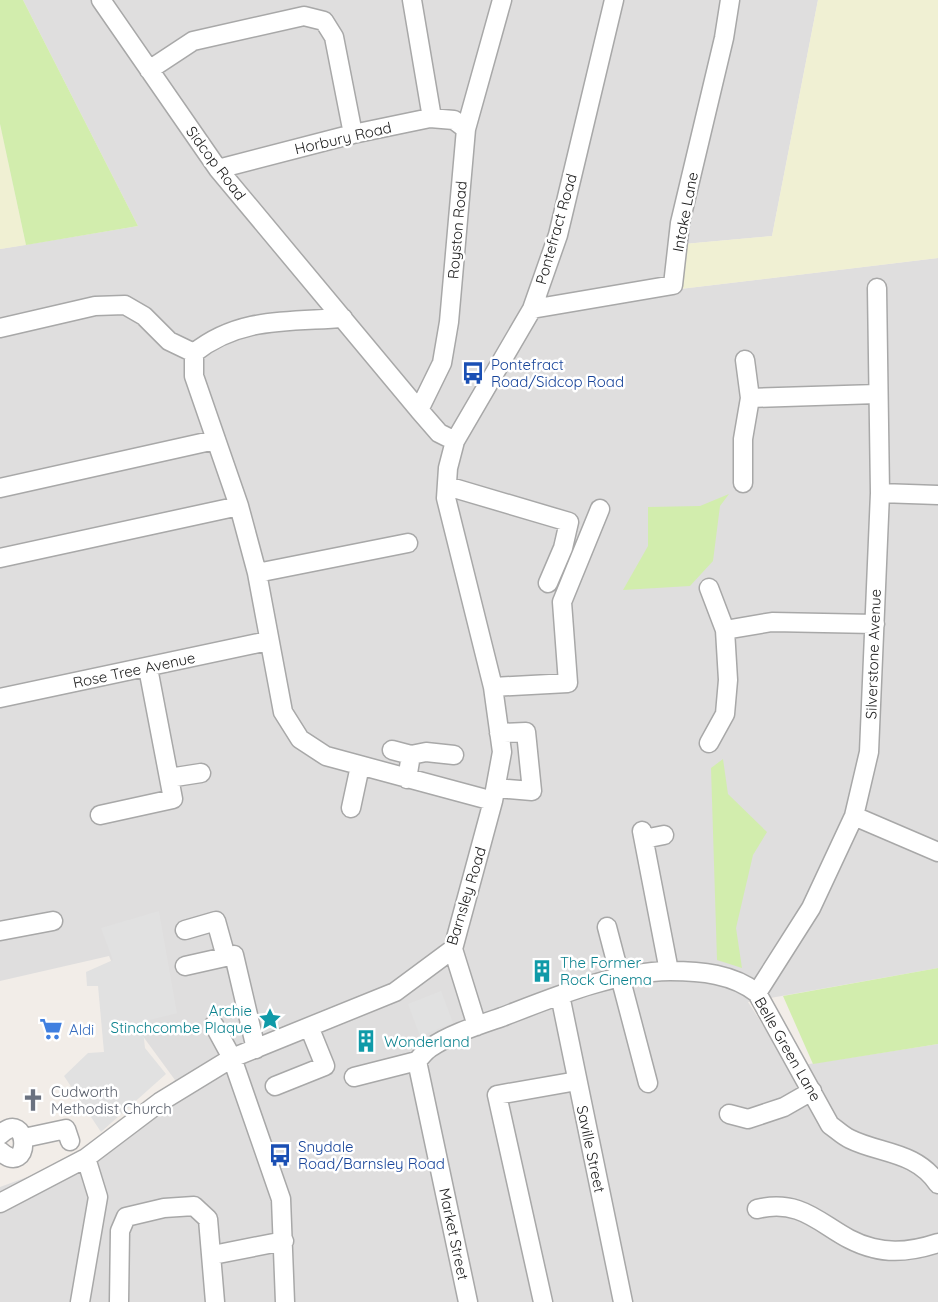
<svg xmlns="http://www.w3.org/2000/svg" width="938" height="1302" font-family="Quicksand,sans-serif">
<style>
.residential{fill:#dfdede}
.farmland{fill:#f0f0d3}
.grass{fill:#d2edad}
.parking{fill:#e1e1e1}
.lines{fill:none;stroke-linecap:round;stroke-linejoin:round}
.minor-casing{stroke:#a8a8a8;stroke-width:21}
.minor{stroke:#fff;stroke-width:18}
.labels{text-anchor:middle;dominant-baseline:central;stroke-width:5;stroke-linejoin:round;paint-order:stroke}
.street-label{font-size:15px;fill:#212121;stroke:#fff}
.transit-label{font-size:15px;fill:#164399;stroke:#fff;text-anchor:start}
.culture-label{font-size:15px;fill:#0d838f;stroke:#fff;text-anchor:start}
.shop-label{font-size:15px;fill:#366cbe;stroke:#fff;text-anchor:start}
.worship-label{font-size:15px;fill:#5b616d;stroke:#fff;text-anchor:start}
</style>
<rect width="100%" height="100%" fill="#f2ede8"/>
<path class="residential" d="M23 0H818L772 236 684 244 680 289 938 258V968L748 1002 790 1067 938 1044V1302H0V1187L79 1158 175 1080 142 1035 109 956 0 981V249L138 226Z"/>
<path class="farmland" d="M818 0H938V258L680 289 684 244 772 236Z
M0 124 26 245 0 249Z"/>
<path class="grass" d="M0 0H23L138 226 26 245 0 124Z
M729 494 720 506 713 561 690 586 623 590 648 546V507L700 506Z
M723 759 728 794 767 832 753 855 736 928 742 968 717 960 711 768Z
M938 968V1044L813 1064 783 996Z"/>
<path class="parking" d="M159 911 177 1013 142 1022 145 1048 166 1074 101 1132 64 1076 88 1053 104 1052 98 986H87L86 972 113 960 101 928Z
M441 991 453 1023 420 1036 408 1004Z"/>
<g class="lines">
<g class="minor-casing">
<path id="minor" d="M101 0 218 169 419 410
M412 0 432 118
M149 70 193 41 304 16 324 21 334 37 353 134
M218 169 353 134 430 118 454 120 466 129
M532 309 673 285 680 223 724 38 730 0
M0 328 95 306 125 305 144 316 169 341 194 353
M194 353V376L239 506 257 573 283 712 300 739 326 756 493 801
M194 353C239 317 288 322 343 318
M745 360 750 398
M455 441 439 433 419 410 442 363 449 322 466 129 502 0
M743 483V439L750 398 877 394
M447 486 569 522 563 548 548 583
M0 488 215 440
M880 493 938 495
M0 558 239 506
M257 573 408 543
M709 588 725 630 728 680 725 714 709 743
M725 630 772 622 875 624
M493 687 568 683 562 602 600 509
M0 698 268 641
M392 750 411 755
M169 778 201 773
M407 779 411 755 426 752 454 755
M496 788 532 791 526 732 499 733
M351 808 360 766
M100 815 173 799 148 668
M854 816 938 852
M642 831 669 971
M644 839 664 835
M607 927 648 1083
M185 930 216 921 226 957
M0 931 53 921
M453 949 477 1026
M185 966 234 955 256 1049
M757 993 811 908 854 816 869 752 880 493 877 288
M560 995 623 1302
M214 1025 232 1058 281 1199 285 1302
M417 1061C421 1057 425 1051 430 1048 450 1034 479 1025 502 1017 554 997 613 972 670 971 701 971 733 974 757 993L830 1125C836 1129 843 1136 850 1139 880 1154 916 1151 938 1184
M417 1061 468 1302
M354 1077 417 1061
M275 1086 325 1066 310 1029
M729 1114 748 1119 784 1107 812 1091
M0 1135C30 1106 32 1180 0 1151
M24 1138 66 1129 70 1141
M0 1203 86 1158 160 1102 232 1058 395 992 453 949 493 801 502 752 493 687 446 498 448 468 455 441 532 309 558 235 614 0
M757 1209C810 1196 827 1237 873 1248 895 1254 917 1250 938 1243
M213 1255 284 1241
M80 1302 98 1197 86 1158
M119 1302 120 1231 126 1217 164 1208 194 1206 208 1219 215 1302
M543 1302 497 1095 577 1081"/>
</g>
<use href="#minor" class="minor"/>
</g>
<defs>
<g id="bus-bare" transform="scale(1.8)"><path d="M-5-6H5V4H4V6H2V4H-2V6H-4V4H-5ZM-3.5-4V0h7V-4ZM-3.5 1.2v1.5H-2V1.2ZM2 1.2v1.5H3.5V1.2Z" fill="#1a4fb4" stroke="#fff" stroke-width="2.5" paint-order="stroke"/></g>
<g id="building-bare" transform="scale(1.8)"><path d="M-4-6H4V6H1V3H-1V6H-4ZM-2.5-4.3h1.7v1.8h-1.7ZM.8-4.3h1.7v1.8H.8ZM-2.5-1h1.7V.8h-1.7ZM.8-1h1.7V.8H.8Z" fill="#0f9aa8" stroke="#fff" stroke-width="2.5" paint-order="stroke"/></g>
<g id="sight-bare" transform="scale(1.8)"><path d="M0-6L1.8-2.2L6-1.7L2.9 1.2L3.7 5.4L0 3.3L-3.7 5.4L-2.9 1.2L-6-1.7L-1.8-2.2Z" fill="#0f9aa8" stroke="#fff" stroke-width="2.5" paint-order="stroke"/></g>
<g id="supermarket-bare" transform="scale(1.8)"><path d="M-6-5.5h2.5l.6 2H6L4.5 2H-2.5L-4.4-4H-6ZM-1.5 3.2a1.3 1.3 0 1 0 .1 0ZM3 3.2a1.3 1.3 0 1 0 .1 0Z" fill="#3f7fe0" stroke="#fff" stroke-width="2.5" paint-order="stroke"/></g>
<g id="church-bare" transform="scale(1.8)"><path d="M-1.2-6h2.4v3.5h3.3v2.4h-3.3V6h-2.4V-.1h-3.3v-2.4h3.3Z" fill="#6b7280" stroke="#fff" stroke-width="2.5" paint-order="stroke"/></g>
</defs>
<g fill-rule="evenodd">
<use href="#bus-bare" x="473" y="373"/>
<use href="#building-bare" x="542" y="971"/>
<use href="#sight-bare" x="270" y="1019"/>
<use href="#supermarket-bare" x="51" y="1029"/>
<use href="#building-bare" x="366" y="1041"/>
<use href="#church-bare" x="33" y="1100"/>
<use href="#bus-bare" x="280" y="1155"/>
</g>
<g class="labels">
<g class="street-label">
<text transform="translate(343 138) rotate(-13)">Horbury Road</text>
<text transform="translate(216 163) rotate(53)">Sidcop Road</text>
<text transform="translate(685 212) rotate(-79)">Intake Lane</text>
<text transform="translate(556 229) rotate(-74)">Pontefract Road</text>
<text transform="translate(457 230) rotate(-85)">Royston Road</text>
<text transform="translate(873 654) rotate(-88)">Silverstone Avenue</text>
<text transform="translate(134 670) rotate(-12)">Rose Tree Avenue</text>
<text transform="translate(466 896) rotate(-73)">Barnsley Road</text>
<text transform="translate(788 1049) rotate(60)">Belle Green Lane</text>
<text transform="translate(591 1149) rotate(78)">Saville Street</text>
<text transform="translate(454 1234) rotate(78)">Market Street</text>
</g>
<g class="transit-label">
<text x="491" y="364">Pontefract<tspan x="491" dy="17">Road/Sidcop Road</tspan></text>
<text x="298" y="1146">Snydale<tspan x="298" dy="17">Road/Barnsley Road</tspan></text>
</g>
<g class="culture-label">
<text x="560" y="962">The Former<tspan x="560" dy="17">Rock Cinema</tspan></text>
<text x="252" y="1010" text-anchor="end">Archie<tspan x="252" dy="17">Stinchcombe Plaque</tspan></text>
<text x="384" y="1041">Wonderland</text>
</g>
<g class="shop-label">
<text x="69" y="1029">Aldi</text>
</g>
<g class="worship-label">
<text x="51" y="1091">Cudworth<tspan x="51" dy="17">Methodist Church</tspan></text>
</g>
</g>
</svg>
